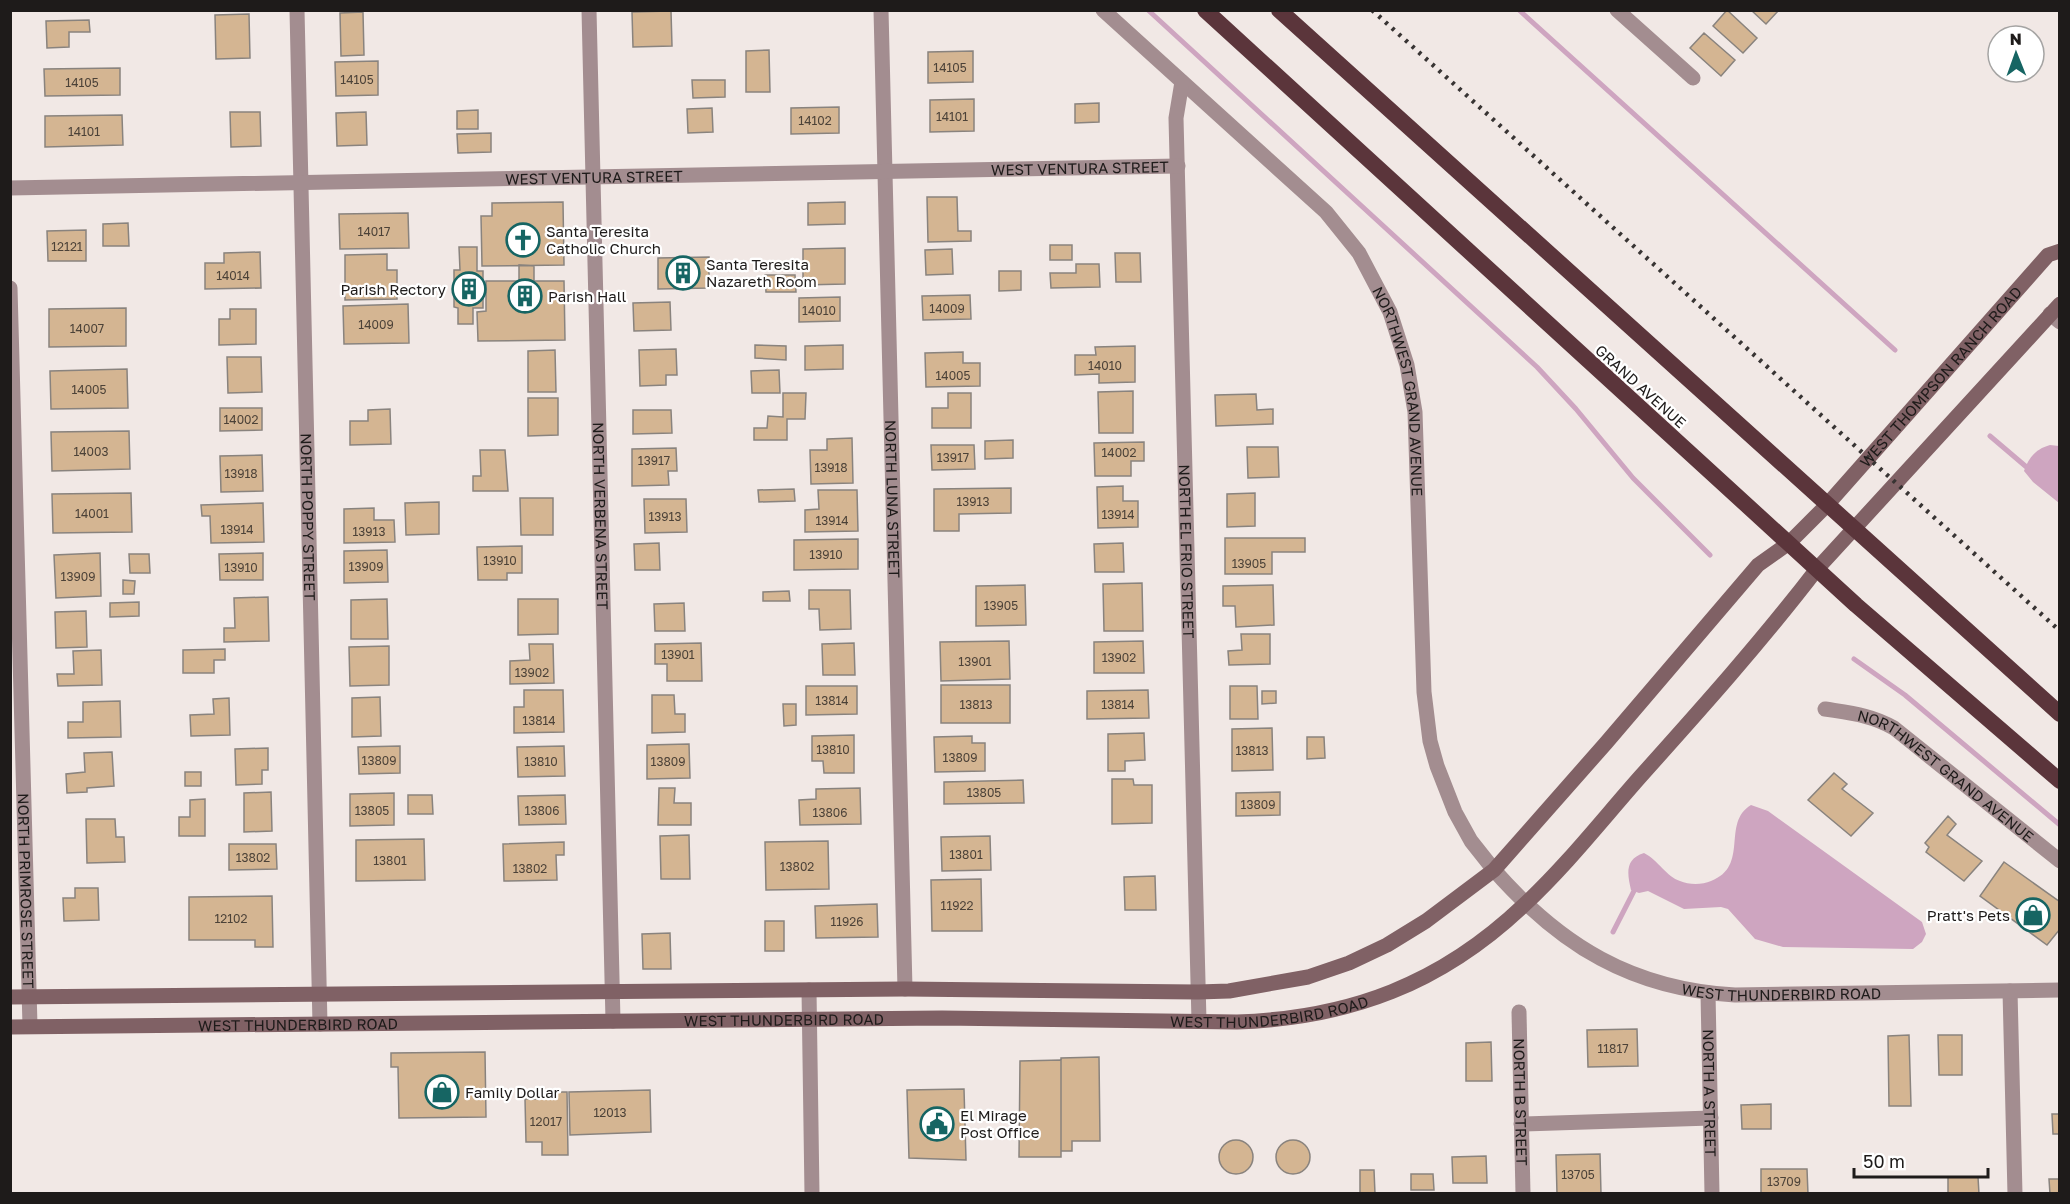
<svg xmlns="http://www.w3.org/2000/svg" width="2070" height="1204" font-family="'Golos Text',sans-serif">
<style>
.water{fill:#cea5c0}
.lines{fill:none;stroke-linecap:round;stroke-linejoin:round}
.stream{stroke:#cea5c0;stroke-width:5}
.building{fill:#d4b592;stroke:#89837e;stroke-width:1.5}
.minor{stroke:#a38d90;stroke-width:15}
.tertiary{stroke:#a38d90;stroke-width:15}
.secondary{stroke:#806165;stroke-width:15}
.trunk{stroke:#5b353b;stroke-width:16}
.rail{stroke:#383433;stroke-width:4.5;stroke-dasharray:3 6;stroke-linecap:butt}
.labels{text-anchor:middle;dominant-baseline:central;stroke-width:4.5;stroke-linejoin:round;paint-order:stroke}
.number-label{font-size:12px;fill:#4c4238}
.street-label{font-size:15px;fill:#1e1b1a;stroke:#fff}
.poi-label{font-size:15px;fill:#1e1b1a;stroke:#fff;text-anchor:start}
</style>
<rect width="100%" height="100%" fill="#f1e8e5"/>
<path class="water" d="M2050 445 2059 446V503L2033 482 2024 471C2029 457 2036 449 2050 445Z
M1751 805 1768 811 1922 922 1926 934 1922 942 1913 949 1783 947 1755 939 1728 909 1721 907 1684 909 1648 891 1639 893 1631 890C1627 873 1625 859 1644 853 1658 860 1667 877 1680 881 1689 885 1702 885 1711 881 1750 866 1721 823 1751 805Z"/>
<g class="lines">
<path class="stream" d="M1148 10 1537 367 1576 409 1633 478 1710 555
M1519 10 1895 350
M1990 436 2030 470
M1854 659 1905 695 2060 825
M1613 932 1637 885"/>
</g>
<path class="building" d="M1727 10 1757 38 1743 53 1713 26Z
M1751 10H1779L1766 24Z
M671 11 672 46 633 47 632 12Z
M363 12 364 55 341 56 340 13Z
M249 14 250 58 216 59 215 15Z
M89 20 90 32H69V47L47 48 46 21Z
M1704 33 1735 60 1721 76 1690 48Z
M769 50 770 92H746V51Z
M973 51V82L928 83V52Z
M378 61V95L336 96 335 62Z
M120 68V95L45 96 44 69Z
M692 80H725V97L693 98Z
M974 99V131L930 132V100Z
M1099 103V122L1075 123V104Z
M839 107V133L791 134V108Z
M712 108 713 132 688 133 687 109Z
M478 110V129H457V111Z
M230 112H260L261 146 231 147Z
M366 112 367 145 337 146 336 113Z
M122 115 123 145 45 147V116Z
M491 133V152L458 153 457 134Z
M927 197H957L958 231H971V241L928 242Z
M563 202 564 265 482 266 481 216H492V203Z
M845 202V224L808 225V203Z
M408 213 409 248 340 249 339 214Z
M128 223 129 246H103V224Z
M86 230V261H48L47 231Z
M1050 245H1072V260H1050Z
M459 247H477V271H483V308H473V324H458V308L454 307V270H460Z
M845 248V284L803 285V249Z
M952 249 953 274 926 275 925 250Z
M260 252 261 288 205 289V263H224V253Z
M1115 253H1140L1141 282H1116Z
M387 254V270H397V299L345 300V255Z
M709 257V288L658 289V258Z
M1076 264H1099L1100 287 1051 288 1050 273H1076Z
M519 265 534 266V281H519Z
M999 271H1021V290L999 291Z
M765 275H795L796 292H766Z
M486 281H564L565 340 478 341 477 312 486 311Z
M970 295 971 319 923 320 922 296Z
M840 297V321L799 322V298Z
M670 302 671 330 634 331 633 303Z
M408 304 409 343 344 344 343 306Z
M126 308V346L49 347V309Z
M230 309H256V344L219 345V319H230Z
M755 345 786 346V360L755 358Z
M843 345V369L805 370V346Z
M1135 346V382L1099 383V374L1075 375V355H1096L1095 347Z
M676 349 677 375H666V385L640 386 639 350Z
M555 350 556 392H528V351Z
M963 352V363H980V386L926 387 925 353Z
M227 357H261L262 392 228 393Z
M127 369 128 408 51 409 50 371Z
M779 370 780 393H752L751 371Z
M1133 391V433H1099L1098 392Z
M783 393H806L805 419H787V440H754V428H767L768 416 783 417Z
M948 393H971V428H932V408H948Z
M1256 394 1257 410 1273 409V424L1216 426 1215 395Z
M528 398H558V435L528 436Z
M220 408H262V430L220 431Z
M390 409 391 444 350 445V421H368V410Z
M633 410H671L672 433 633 434Z
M129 431 130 469 52 471 51 432Z
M852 438 853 483 811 484 810 450H827V439Z
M1013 440V458L985 459V441Z
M1144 442V461H1131V476H1095L1094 443Z
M931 445H974L975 469 932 470Z
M1247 447H1278L1279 477 1248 478Z
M676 448 677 471H668L669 485 632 486V449Z
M480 450H505L508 491H473V476H481Z
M262 455 263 491 221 492 220 456Z
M1123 486V501H1138V527L1098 528 1097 487Z
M1011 488V513L959 514V531H934V489Z
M794 489 795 501 759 502 758 490Z
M818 490H857L858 531 805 532V510L819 509Z
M131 493 132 532 53 533 52 494Z
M1255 493V526L1227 527V494Z
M520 498H553V535H521Z
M644 499H686L687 532 645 533Z
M439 502V534L406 535 405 503Z
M263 503 264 542 211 543 210 516H202L201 505Z
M374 508V520H394L395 542 344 543V509Z
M1225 538H1305V552H1272V574H1225Z
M858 539V569L794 570V540Z
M659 543 660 570H635L634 544Z
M1123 543 1124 572H1095L1094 544Z
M522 546V573H507V580H478L477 547Z
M387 550 388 582 344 583V551Z
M100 553 101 596 56 598 54 555Z
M263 553V580H220L219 554Z
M129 554H149L150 573H130Z
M123 580 135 581 134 594H123Z
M1142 583 1143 631H1104L1103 584Z
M1025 585 1026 625 976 626V586Z
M1273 585 1274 625 1236 627 1235 606H1223V586Z
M809 590H850L851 629 820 630 819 609H809Z
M789 591 790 601H763V592Z
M268 597 269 641 224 642V628H235L234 598Z
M387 599 388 639H351V600Z
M518 599H558V634L518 635Z
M139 602V616L110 617V603Z
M684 603 685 631H655L654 604Z
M86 611 87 647 56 648 55 612Z
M1241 634H1270V664L1229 665 1228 651 1242 650Z
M1009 641 1010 679 941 681 940 642Z
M1143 641 1144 673H1094V642Z
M701 643 702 681H667V664H655V644Z
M854 643 855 675H823L822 644Z
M529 644H553L554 683 510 684V661L530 660Z
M389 646V685L350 686 349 647Z
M225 649V660H214V673H183V650Z
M101 650 102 685 58 686 57 674H74L73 651Z
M941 685H1010V723H941Z
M806 686H857V714L806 715Z
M1230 686H1257L1258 719H1230Z
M524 690H563L564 732 514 733V707H524Z
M1148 690 1149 718 1087 719V691Z
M1262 691H1276V703L1262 704Z
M652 695H674L675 714H685V732L652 733Z
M380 697 381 736 352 737V698Z
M229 698 230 735 191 736 190 715 214 714 213 699Z
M120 701 121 737 68 738V722H83V702Z
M783 704H796V725L784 726Z
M1272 728 1273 770 1232 771V729Z
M1144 733 1145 760 1125 761V771H1108V734Z
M854 735V773H824L823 761H812V736Z
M972 736V743H985V771L935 772 934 737Z
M1307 737H1324L1325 758 1307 759Z
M689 744 690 778 647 779V745Z
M400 746V773L359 774 358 747Z
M564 746 565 776 518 777 517 747Z
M268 748V770H262V784L236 785 235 749Z
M112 752 114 786 87 788V792L67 793 66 774 85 772 84 753Z
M185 772H201V786H185Z
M1834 773 1847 784 1842 789 1873 813 1851 836 1808 800Z
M1112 779H1133L1134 785H1152V823L1112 824Z
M1023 780 1024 803 944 804V782Z
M659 788H675L674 803H691V825H658Z
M860 788 861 824 800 825 799 800 816 799V789Z
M271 792 272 831 244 832V793Z
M1280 792V815L1236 816V793Z
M394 793V825L350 826V794Z
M408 795H432L433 814H408Z
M565 795 566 824 519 825 518 796Z
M205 799V836H179V817H190V800Z
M1948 816 1956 824 1947 835 1982 861 1964 881 1926 852 1929 847 1925 843Z
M86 819H115L116 837H124L125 862 87 863Z
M689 835 690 879H661L660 836Z
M990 836 991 870 942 871 941 837Z
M424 839 425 880 356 881V840Z
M828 841 829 889 766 890 765 842Z
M564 842V855H556L557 880 504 881 503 844Z
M229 844H276L277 869 229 870Z
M2004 862 2060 902V929L2047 945 1980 896Z
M1155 876 1156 910H1125L1124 877Z
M981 879 982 931H932L931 880Z
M75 888H98L99 920 64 921 63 898H75Z
M272 896 273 947H255V940H189V897Z
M877 904 878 937 816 938 815 906Z
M765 921H784V951H765Z
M670 933 671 969H643L642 934Z
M1637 1029 1638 1066 1588 1067 1587 1030Z
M1909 1035 1911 1106H1889L1888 1036Z
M1938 1035H1962V1075H1939Z
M1491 1042 1492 1081H1466V1043Z
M485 1052 486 1117 399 1118 398 1067H391V1053Z
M1099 1057 1100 1141H1072V1151H1061V1058Z
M1061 1060V1157H1019L1020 1061Z
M964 1089 966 1160 909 1158 907 1090Z
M650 1090 651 1132 570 1135 569 1092Z
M540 1092H567L568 1155H542V1142H526L525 1099H540Z
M1771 1104V1129H1742L1741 1105Z
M2052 1114H2060V1134H2053Z
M1276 1157a17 17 0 1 1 34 0a17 17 0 1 1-34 0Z
M1219 1157a17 17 0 1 1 34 0a17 17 0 1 1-34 0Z
M1600 1154 1601 1194H1557L1556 1155Z
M1486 1156 1487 1183H1453L1452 1157Z
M1761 1169H1807L1808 1194H1761Z
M1360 1170H1374L1375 1194H1360Z
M1411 1174H1433L1434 1190H1411Z
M1948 1177H1978L1979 1194H1948Z
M2049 1179H2060V1194H2050Z"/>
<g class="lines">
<g class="minor">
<path id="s1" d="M297 10 320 1024"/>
<path id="s2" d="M589 10 613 1021"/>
<path id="s3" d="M881 10 905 989"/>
<path id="s4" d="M1103 10 1326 212 1359 253 1390 312 1407 365 1415 412 1424 692 1430 741 1437 766 1455 812 1471 841 1494 870"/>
<path d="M1617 10 1693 78"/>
<path id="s5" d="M1182 82 1176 118 1199 1021"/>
<path id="s6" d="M10 188 1178 166"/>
<path id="s7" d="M10 288 30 1026"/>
<path d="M2050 314 2060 322"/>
<path id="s8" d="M1825 709C1850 713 1872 715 1894 728L2060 861"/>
<path d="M809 990 812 1194"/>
<path d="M2010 991 2015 1194"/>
<path id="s9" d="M1708 993 1712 1194"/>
<path id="s10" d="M1519 1012 1523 1194"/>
<path d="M1521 1124 1711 1118"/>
</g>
<path class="tertiary" id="s11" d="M1494 870C1561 946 1632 989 1735 995L2060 990"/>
<g class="secondary">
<path id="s12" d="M10 997 905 989 1198 992 1229 991 1308 977 1349 963 1387 945 1426 921 1494 870 1606 743 1758 565 1789 543 1826 506 2048 255 2060 251"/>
<path id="s13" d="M10 1027 942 1018 1237 1022C1350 1018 1441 984 1524 905 1566 866 1602 820 1640 777 1701 709 1761 642 1817 569L2060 304"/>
</g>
<path class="trunk" d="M1205 10 1856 605 2060 781
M1279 10 2060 714"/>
<path class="rail" d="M1372 10 2060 631"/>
</g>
<defs>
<g id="church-ring" transform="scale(1.725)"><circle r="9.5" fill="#fff" stroke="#166563" stroke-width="1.5"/><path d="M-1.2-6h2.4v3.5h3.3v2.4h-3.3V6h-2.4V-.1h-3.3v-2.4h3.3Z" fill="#166563"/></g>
<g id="building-ring" transform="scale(1.725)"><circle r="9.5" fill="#fff" stroke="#166563" stroke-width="1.5"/><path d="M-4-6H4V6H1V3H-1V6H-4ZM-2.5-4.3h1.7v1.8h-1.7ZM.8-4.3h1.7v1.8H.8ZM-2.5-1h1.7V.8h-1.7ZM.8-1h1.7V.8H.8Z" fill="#166563"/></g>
<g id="shop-ring" transform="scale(1.725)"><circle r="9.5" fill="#fff" stroke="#166563" stroke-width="1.5"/><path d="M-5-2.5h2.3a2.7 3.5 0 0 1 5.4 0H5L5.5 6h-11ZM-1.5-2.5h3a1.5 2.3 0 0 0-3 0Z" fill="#166563"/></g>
<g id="civic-ring" transform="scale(1.725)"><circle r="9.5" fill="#fff" stroke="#166563" stroke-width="1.5"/><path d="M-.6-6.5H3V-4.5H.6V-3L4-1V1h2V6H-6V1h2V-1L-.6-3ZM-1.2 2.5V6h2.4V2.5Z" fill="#166563"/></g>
</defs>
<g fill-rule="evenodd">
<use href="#church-ring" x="523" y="240"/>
<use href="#building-ring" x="683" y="273"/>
<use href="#building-ring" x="469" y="289"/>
<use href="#building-ring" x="525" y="296"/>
<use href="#shop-ring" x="2033" y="915"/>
<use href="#shop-ring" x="442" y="1092"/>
<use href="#civic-ring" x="937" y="1124"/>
</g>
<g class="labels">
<g class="number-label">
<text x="950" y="67">14105</text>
<text x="357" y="79">14105</text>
<text x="82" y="82">14105</text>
<text x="952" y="116">14101</text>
<text x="815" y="120">14102</text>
<text x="84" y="131">14101</text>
<text x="374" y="231">14017</text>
<text x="67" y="246">12121</text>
<text x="233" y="275">14014</text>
<text x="947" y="308">14009</text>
<text x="819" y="310">14010</text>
<text x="376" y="324">14009</text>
<text x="87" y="328">14007</text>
<text x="1105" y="365">14010</text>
<text x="953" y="375">14005</text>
<text x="89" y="389">14005</text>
<text x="241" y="419">14002</text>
<text x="91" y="451">14003</text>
<text x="1119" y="452">14002</text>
<text x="953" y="457">13917</text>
<text x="654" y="460">13917</text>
<text x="831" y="467">13918</text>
<text x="241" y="473">13918</text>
<text x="973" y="501">13913</text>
<text x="92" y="513">14001</text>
<text x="1118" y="514">13914</text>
<text x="665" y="516">13913</text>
<text x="832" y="520">13914</text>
<text x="237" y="529">13914</text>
<text x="369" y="531">13913</text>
<text x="826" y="554">13910</text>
<text x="500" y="560">13910</text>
<text x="1249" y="563">13905</text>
<text x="366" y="566">13909</text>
<text x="241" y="567">13910</text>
<text x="78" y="576">13909</text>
<text x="1001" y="605">13905</text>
<text x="678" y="654">13901</text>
<text x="1119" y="657">13902</text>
<text x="975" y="661">13901</text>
<text x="532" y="672">13902</text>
<text x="832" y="700">13814</text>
<text x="976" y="704">13813</text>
<text x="1118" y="704">13814</text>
<text x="539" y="720">13814</text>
<text x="833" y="749">13810</text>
<text x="1252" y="750">13813</text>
<text x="960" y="757">13809</text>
<text x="379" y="760">13809</text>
<text x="541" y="761">13810</text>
<text x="668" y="761">13809</text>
<text x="984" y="792">13805</text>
<text x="1258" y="804">13809</text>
<text x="372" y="810">13805</text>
<text x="542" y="810">13806</text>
<text x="830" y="812">13806</text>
<text x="966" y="854">13801</text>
<text x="253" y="857">13802</text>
<text x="390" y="860">13801</text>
<text x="797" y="866">13802</text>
<text x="530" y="868">13802</text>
<text x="957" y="905">11922</text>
<text x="231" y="918">12102</text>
<text x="847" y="921">11926</text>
<text x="1613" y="1048">11817</text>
<text x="610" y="1112">12013</text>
<text x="546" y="1121">12017</text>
<text x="1578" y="1174">13705</text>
<text x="1784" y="1181">13709</text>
</g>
<g class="street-label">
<text stroke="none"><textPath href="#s6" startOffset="1070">WEST VENTURA STREET</textPath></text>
<text stroke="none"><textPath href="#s6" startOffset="584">WEST VENTURA STREET</textPath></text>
<text stroke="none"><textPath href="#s12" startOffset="2182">WEST THOMPSON RANCH ROAD</textPath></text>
<text transform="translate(1641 386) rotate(42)">GRAND AVENUE</text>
<text stroke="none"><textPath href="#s4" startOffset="500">NORTHWEST GRAND AVENUE</textPath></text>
<text stroke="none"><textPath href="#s3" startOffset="489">NORTH LUNA STREET</textPath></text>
<text stroke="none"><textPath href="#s2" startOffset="506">NORTH VERBENA STREET</textPath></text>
<text stroke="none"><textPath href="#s1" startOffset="507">NORTH POPPY STREET</textPath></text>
<text stroke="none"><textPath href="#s5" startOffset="470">NORTH EL FRIO STREET</textPath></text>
<text stroke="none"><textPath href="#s8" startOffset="141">NORTHWEST GRAND AVENUE</textPath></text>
<text stroke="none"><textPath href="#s7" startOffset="603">NORTH PRIMROSE STREET</textPath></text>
<text stroke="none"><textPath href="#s11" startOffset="326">WEST THUNDERBIRD ROAD</textPath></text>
<text stroke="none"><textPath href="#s13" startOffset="1260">WEST THUNDERBIRD ROAD</textPath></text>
<text stroke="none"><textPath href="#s13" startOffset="774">WEST THUNDERBIRD ROAD</textPath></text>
<text stroke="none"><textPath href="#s13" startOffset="288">WEST THUNDERBIRD ROAD</textPath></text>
<text stroke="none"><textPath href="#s9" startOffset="100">NORTH A STREET</textPath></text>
<text stroke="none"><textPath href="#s10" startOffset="90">NORTH B STREET</textPath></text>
</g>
<g class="poi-label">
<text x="546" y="231">Santa Teresita<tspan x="546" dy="17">Catholic Church</tspan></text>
<text x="706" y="264">Santa Teresita<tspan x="706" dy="17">Nazareth Room</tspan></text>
<text x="446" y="289" text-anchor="end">Parish Rectory</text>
<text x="548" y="296">Parish Hall</text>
<text x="2010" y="915" text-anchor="end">Pratt's Pets</text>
<text x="465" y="1092">Family Dollar</text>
<text x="960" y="1115">El Mirage<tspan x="960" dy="17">Post Office</tspan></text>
</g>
</g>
<rect width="2070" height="1204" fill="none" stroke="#1e1b1a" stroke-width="24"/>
<g transform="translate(2016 54) rotate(359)"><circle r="28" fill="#ffffff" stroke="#a5a4a3" stroke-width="1.5"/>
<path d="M0-4.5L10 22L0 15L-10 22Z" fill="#166563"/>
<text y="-9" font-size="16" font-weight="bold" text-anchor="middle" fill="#1e1b1a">N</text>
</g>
<path d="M1854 1168v9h134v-9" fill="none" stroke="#1e1b1a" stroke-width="3"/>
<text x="1863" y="1168" font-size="18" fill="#1e1b1a" stroke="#ffffff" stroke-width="4.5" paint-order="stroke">50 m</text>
</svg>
